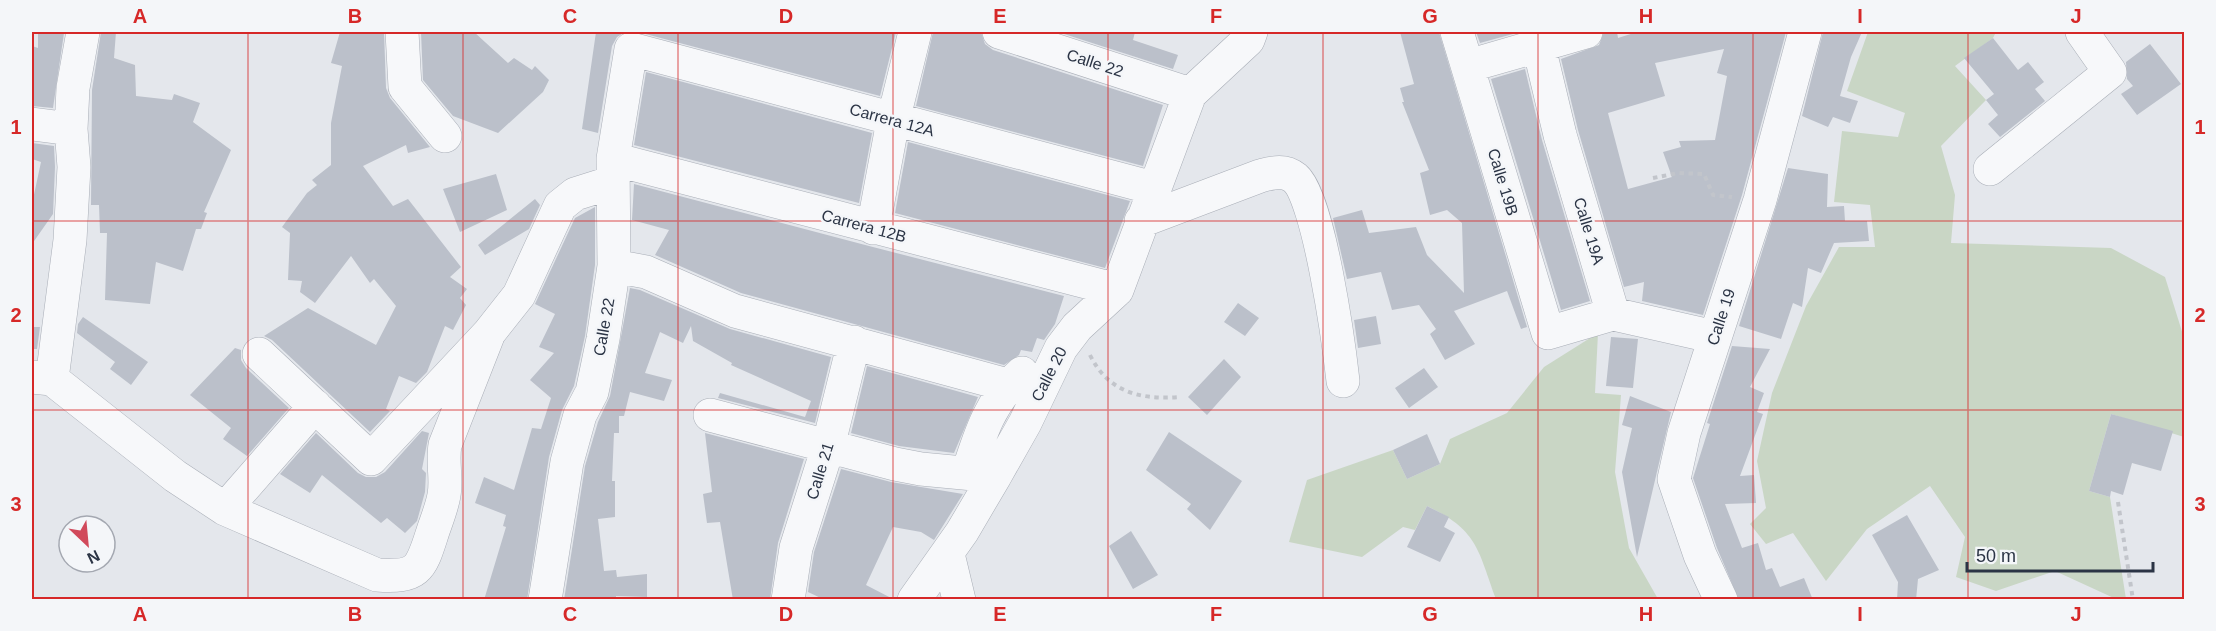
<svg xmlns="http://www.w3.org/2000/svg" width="2216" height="631" font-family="Helvetica,sans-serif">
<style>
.green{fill:#c9d6c5}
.building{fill:#bbc0ca;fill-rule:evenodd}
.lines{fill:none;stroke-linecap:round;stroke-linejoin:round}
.minor-casing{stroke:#a9aeb7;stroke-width:34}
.path{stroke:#c2c5cb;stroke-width:4;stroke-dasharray:4.5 4.5;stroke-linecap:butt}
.minor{stroke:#f7f8fa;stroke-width:33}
.grid{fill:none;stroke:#d62828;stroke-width:1.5;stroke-opacity:0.55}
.labels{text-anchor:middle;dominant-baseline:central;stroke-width:5;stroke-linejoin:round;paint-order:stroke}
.street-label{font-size:16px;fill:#2b3445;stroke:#f4f6f9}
.neatline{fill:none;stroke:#d62828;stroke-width:2}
.grid-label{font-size:20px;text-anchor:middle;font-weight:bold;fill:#d62828}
</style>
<rect width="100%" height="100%" fill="#e4e7ec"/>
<path class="green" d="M1868 32H1996L1993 38 1955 66 1986 100 1941 146 1955 195 1951 243 2111 248 2165 277 2184 338V437L2111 414 2089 491 2110 497 2126 599H2116L2055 571 1996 591 1956 577 1965 537 1930 486 1867 529 1826 581 1793 533 1766 544 1750 524 1766 508 1757 461 1772 393 1806 306 1839 247H1875L1870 205 1834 202 1842 131 1898 137 1905 113 1847 91Z
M1598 333 1595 393 1621 395 1615 472 1629 548 1658 599H1496C1478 550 1478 530 1427 506L1415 530 1403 527 1362 557 1289 542 1307 480 1393 450 1407 479 1440 464 1450 439 1507 413 1544 367Z"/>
<path class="building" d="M38 32 64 33 53 108 32 106V46L38 48Z
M101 32H116L114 58 135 65 136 96 172 100 174 94 200 103 193 122 231 150 204 212 207 213 201 229H196L183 271 156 262 150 304 105 300 107 233H100L99 205H91L92 90Z
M340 32H384L386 88 390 98 430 147 408 153 406 145 363 166 393 206 408 199 461 267 450 277 467 289 460 298 466 305 453 330 445 326 427 372 416 383 399 376 386 409 390 411 370 432 272 340 264 336 308 308 376 345 396 306 374 279 370 283 351 256 315 303 300 292 302 281 288 280 290 233 282 227 307 193 317 185 312 180 331 165V123L342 66 331 63Z
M421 32H474L508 63 514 58 532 70 535 66 549 80 543 92 498 133 453 116 423 80Z
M596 32H625L617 37 612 46 598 133 582 129Z
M638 32H896L880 96Z
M933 32H981L985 44 993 50 1163 105 1143 166 916 106Z
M1058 32H1135L1133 40 1178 55 1173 69Z
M1400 32H1439L1527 327 1521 329 1507 291 1454 311 1475 344 1445 360 1430 334 1436 329 1419 305 1392 310 1381 272 1347 279 1333 218 1362 210 1369 233 1416 227 1427 255 1464 293 1462 223 1447 210 1430 215 1420 173 1429 170 1402 102H1404L1400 88 1414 84Z
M1476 32H1520L1480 43Z
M1604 32H1617L1618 38 1637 32H1786L1742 195 1703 315 1642 301 1644 282 1624 287 1578 130 1561 59 1599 45ZM1724 49 1717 73 1727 76 1715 140 1679 141 1681 147 1663 152 1672 177 1628 189 1608 113 1665 96 1655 63Z
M1823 32H1862L1851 57 1840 96 1858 101 1850 123 1833 117 1828 127 1802 116Z
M1993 38 2018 70 2028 62 2044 82 2035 89 2045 101 2000 137 1988 124 1998 115 1986 100 1994 94 1964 58Z
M2150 44 2181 84 2137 115 2121 94 2133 86 2127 79 2126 62Z
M1525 69 1542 140 1590 301 1561 310 1491 79Z
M646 72 872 133 859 203 634 145Z
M908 142 1130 201 1105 268 895 213Z
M32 143 54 146 55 167 53 214 32 244V204L41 162 32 159Z
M1788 168 1828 174 1827 207 1844 206 1845 221H1867L1869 241 1834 243 1821 273 1808 268 1802 307 1793 303 1781 339 1739 326Z
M496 174 507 210 460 232 443 189Z
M634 184 869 246 1064 296 1055 324 1044 340 1037 338 1032 352 1021 350 1019 355 1004 365 741 293 655 255 669 230 632 220Z
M535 199 540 205 529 229 485 255 478 245Z
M595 207V265L585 336 574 386 562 410 549 457 527 600H484L506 527 503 526 506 515 475 503 484 477 514 490 532 428 541 429 551 398 530 380 554 353 539 347 555 314 535 304 575 218Z
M630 288 640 290 730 329 831 357 815 423 718 398 720 393 805 417 811 401 731 365 732 363 693 341 691 326 683 343 660 332 645 373 672 380 664 401 630 392 624 416H619V433H614L612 481H615V517L598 519 604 571 616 570 617 577 647 574V597L616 596V600H564L585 466 598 422 610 396Z
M1238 303 1259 318 1245 336 1224 322Z
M1376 316 1381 344 1358 348 1354 320Z
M83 317 148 362 131 385 110 369 115 362 77 333 78 324Z
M32 327H40L37 349H33Z
M1611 337 1638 339 1633 388 1606 386Z
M1732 346 1770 349 1750 387 1764 393 1757 412 1763 414 1740 476 1754 475 1756 503 1725 504 1742 548 1758 543 1766 570 1772 568 1780 587 1804 578 1813 600H1739L1717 548 1693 478 1710 424 1707 423Z
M235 348 241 350V360L246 368 289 408 247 456 223 439 231 428 190 395Z
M1224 359 1241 377 1207 415 1188 397Z
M867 366 978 397 954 453 899 446 851 433Z
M1424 368 1438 387 1409 408 1395 388Z
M1630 396 1671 412 1637 557 1622 472 1632 428 1622 425Z
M2111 414 2173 431 2161 471 2132 463 2123 495 2111 491 2110 497 2089 491Z
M422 431 429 433 422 469 426 473 425 492 417 521 405 533 387 518 381 523 322 475 310 493 280 474 316 433 358 473 366 477H376L385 472Z
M1169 432 1242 481 1210 530 1187 509 1191 504 1146 470Z
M705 433 804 459 778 543 770 600H733L720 522 707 523 703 494 712 492Z
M1427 434 1440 464 1407 479 1393 450Z
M841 469 891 482 963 494 934 540 921 532 893 527 866 585 895 600H825L808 592 814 552Z
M1427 506 1449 517 1444 527 1455 533 1440 562 1407 547Z
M1907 515 1939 570 1918 579 1916 600H1897L1898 582 1872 535Z
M1131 531 1158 575 1133 589 1109 546Z"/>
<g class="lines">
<g class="minor-casing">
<path id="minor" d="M402 32 405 87 445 136
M999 32 1190 94
M1457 32 1548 333 1613 314 1715 337
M1539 47 1560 135 1613 314
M1468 66 1586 32
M32 124 71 129
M613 159 1117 290
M1990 169 2110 72 2082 32
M1141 221 1260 176C1272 173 1284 169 1295 178 1319 198 1339 345 1343 381
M873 228 893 121 915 32
M614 266 646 272 735 311 1007 385
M259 354 371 459 489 333 519 295 560 206 575 194 613 182
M32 377 52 379 175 476 225 509 377 575C420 578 421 568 433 531 437 519 442 507 444 495 447 479 442 462 445 445L489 333
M52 379 70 240 74 167 71 129 73 88 83 32
M710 415 895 464 921 469 995 476 1025 423 1061 348 1077 327 1117 290 1190 94 1248 40 1251 32
M968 472C980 434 991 399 1022 373
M225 509 315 406
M948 554 959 600
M545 600 567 462 580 415 592 392 603 339 614 266 613 159 631 49 1153 188
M788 600 796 548 828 447 854 342
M914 600 962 532 995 476
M1721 600 1700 555 1674 479 1684 433 1760 200 1805 32"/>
</g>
<path class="path" d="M1653 178 1678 173 1704 174 1713 195 1732 197
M1090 355C1108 392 1140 400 1179 397
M2118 502 2133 600"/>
<use href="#minor" class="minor"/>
</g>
<path class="grid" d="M248 32V600M463 32V600M678 32V600M893 32V600M1108 32V600M1323 32V600M1538 32V600M1753 32V600M1968 32V600M32 221H2184M32 410H2184"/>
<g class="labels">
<g class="street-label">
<text transform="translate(1095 63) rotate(18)">Calle 22</text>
<text transform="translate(892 120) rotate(15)">Carrera 12A</text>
<text transform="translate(1503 182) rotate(73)">Calle 19B</text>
<text transform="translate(864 226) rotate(15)">Carrera 12B</text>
<text transform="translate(1589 231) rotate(73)">Calle 19A</text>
<text transform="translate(1721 317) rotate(-72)">Calle 19</text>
<text transform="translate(604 327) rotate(-80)">Calle 22</text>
<text transform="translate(1049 374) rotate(-63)">Calle 20</text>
<text transform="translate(820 471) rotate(-73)">Calle 21</text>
</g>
</g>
<rect width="2216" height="631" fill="none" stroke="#f4f6f9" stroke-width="66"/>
<g transform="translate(87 544) rotate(154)"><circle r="28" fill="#f4f6f9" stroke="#a4a8b1" stroke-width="1.5"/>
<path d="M0-4.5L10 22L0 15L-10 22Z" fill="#d1495b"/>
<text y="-9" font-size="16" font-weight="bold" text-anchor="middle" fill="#2b3445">N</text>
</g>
<path d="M1967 562v9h186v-9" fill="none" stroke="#2b3445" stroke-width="3"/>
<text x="1976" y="562" font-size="18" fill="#2b3445" stroke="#f4f6f9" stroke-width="4.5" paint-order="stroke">50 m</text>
<rect x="33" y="33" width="2150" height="565" class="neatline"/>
<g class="grid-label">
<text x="140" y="23">A</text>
<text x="355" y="23">B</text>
<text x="570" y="23">C</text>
<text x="786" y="23">D</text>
<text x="1000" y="23">E</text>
<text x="1216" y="23">F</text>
<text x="1430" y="23">G</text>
<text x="1646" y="23">H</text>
<text x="1860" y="23">I</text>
<text x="2076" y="23">J</text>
<text x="16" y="134">1</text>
<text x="2200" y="134">1</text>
<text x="16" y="322">2</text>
<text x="2200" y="322">2</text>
<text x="16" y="511">3</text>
<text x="2200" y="511">3</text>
<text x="140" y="621">A</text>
<text x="355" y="621">B</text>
<text x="570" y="621">C</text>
<text x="786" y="621">D</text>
<text x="1000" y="621">E</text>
<text x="1216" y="621">F</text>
<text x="1430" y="621">G</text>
<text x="1646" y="621">H</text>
<text x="1860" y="621">I</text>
<text x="2076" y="621">J</text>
</g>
</svg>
